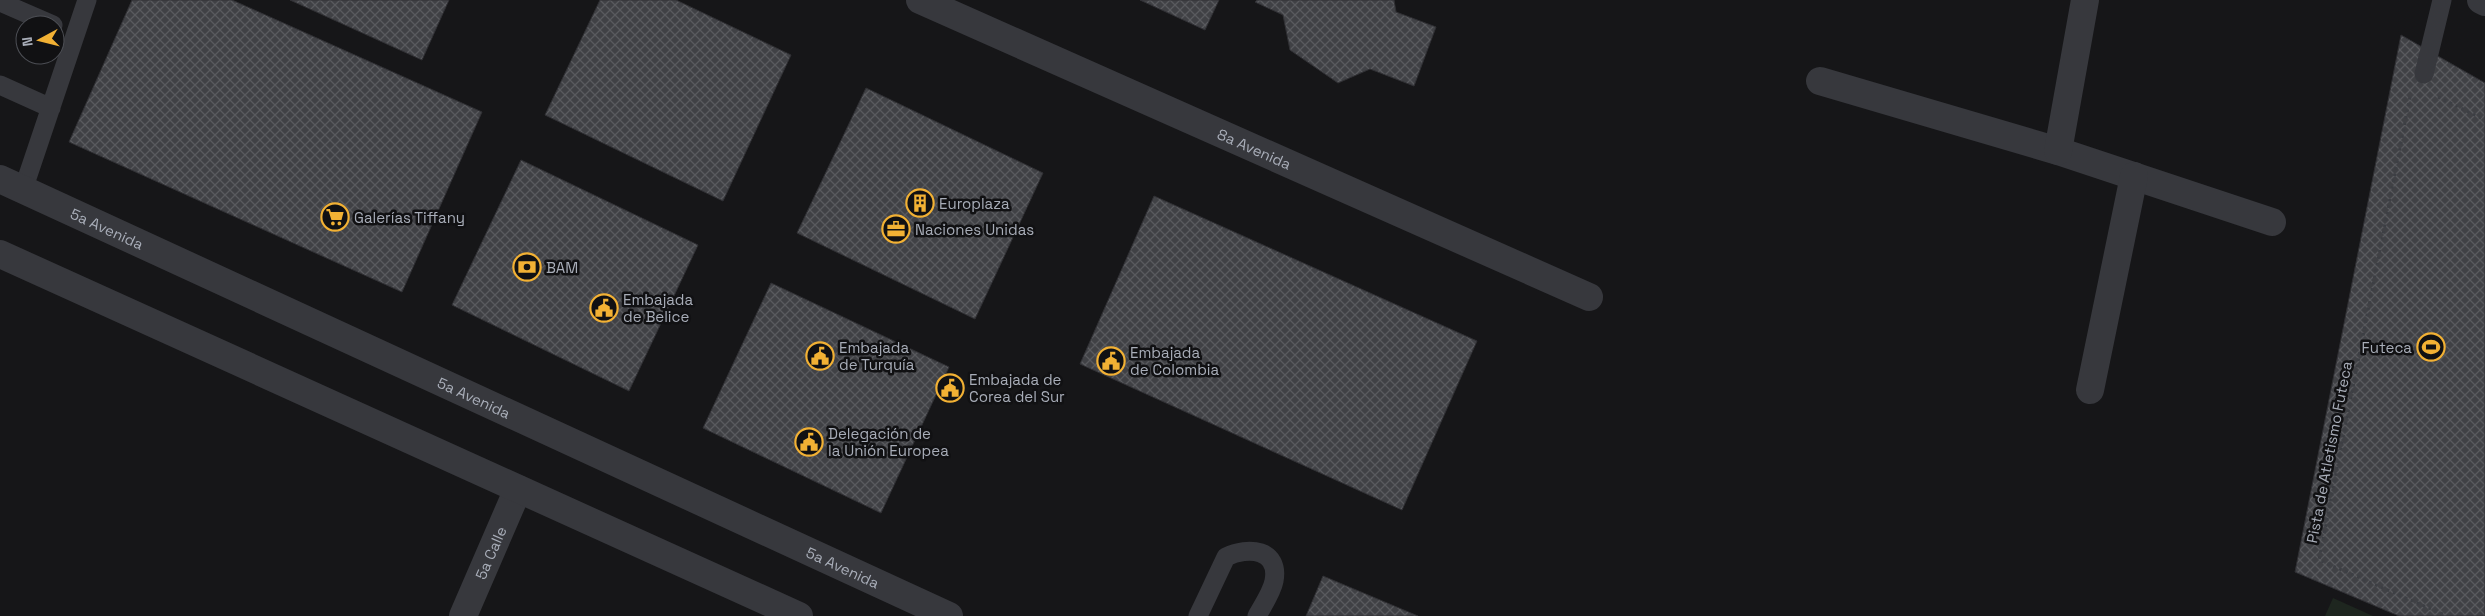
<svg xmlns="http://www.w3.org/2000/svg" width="2485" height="616" font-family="'Space Grotesk',sans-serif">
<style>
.green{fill:#1e261f}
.building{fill:url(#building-cross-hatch);stroke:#303034}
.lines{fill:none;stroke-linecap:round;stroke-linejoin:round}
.path{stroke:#3d3f44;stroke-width:3;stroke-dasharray:2.5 4;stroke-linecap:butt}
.service{stroke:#37383d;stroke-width:19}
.minor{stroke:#37383d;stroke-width:28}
.tertiary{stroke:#37383d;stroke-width:28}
.labels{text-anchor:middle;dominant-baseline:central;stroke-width:5;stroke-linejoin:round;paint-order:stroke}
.street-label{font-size:15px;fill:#a8adb8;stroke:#111113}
.poi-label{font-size:15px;fill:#a8adb8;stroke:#111113;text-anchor:start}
</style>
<defs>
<pattern id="building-cross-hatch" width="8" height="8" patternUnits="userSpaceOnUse" patternTransform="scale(1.25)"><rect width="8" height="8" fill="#404145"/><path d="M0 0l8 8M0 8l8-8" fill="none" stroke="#595a5e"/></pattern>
</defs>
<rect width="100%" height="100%" fill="#161618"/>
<path class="green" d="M2333 598 2373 616H2325Z"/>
<path class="building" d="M132 0H232L482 112 402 292 69 142Z
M290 0H449L422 60Z
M600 0H676L791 55 723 201 545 115Z
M1140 0H1219L1205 30Z
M1257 0H1394L1396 12 1436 27 1414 86 1370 69 1338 83 1290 50 1283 15 1255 2Z
M2401 35 2485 83V616H2399L2295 572Z
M866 88 1043 173 975 319 797 233Z
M521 160 698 245 629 391 452 305Z
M1154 196 1477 341 1402 510 1080 364Z
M771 283 949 367 881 513 703 428Z
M1323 576 1418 616H1306Z"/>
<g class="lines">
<path class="path" d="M2410 97 2319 560 2447 616
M2438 97 2485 120"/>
<path class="service" d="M0 2 53 25
M2424 74 2442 0
M0 85 51 108
M23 190 87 0
M1198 616 1226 557C1248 546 1280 549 1274 581 1272 592 1263 605 1257 616"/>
<g class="minor">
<path id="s1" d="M920 0 1589 297"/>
<path d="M1820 81 2058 151 2272 222"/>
<path d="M2058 151 2085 0"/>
<path d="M2090 390 2134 176"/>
<path id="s2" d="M463 616 518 489"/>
</g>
<g class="tertiary">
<path d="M2481 0 2485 2"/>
<path id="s3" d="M0 179 949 616"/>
<path d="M0 254 799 616"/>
</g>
</g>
<defs>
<g id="building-ring" transform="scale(1.4375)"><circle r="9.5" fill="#111113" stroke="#f2b134" stroke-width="1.5"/><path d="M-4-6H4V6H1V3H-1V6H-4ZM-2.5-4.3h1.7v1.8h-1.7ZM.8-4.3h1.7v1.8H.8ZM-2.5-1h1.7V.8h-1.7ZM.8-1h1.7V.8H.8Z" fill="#f2b134"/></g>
<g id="supermarket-ring" transform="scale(1.4375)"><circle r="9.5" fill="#111113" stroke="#f2b134" stroke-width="1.5"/><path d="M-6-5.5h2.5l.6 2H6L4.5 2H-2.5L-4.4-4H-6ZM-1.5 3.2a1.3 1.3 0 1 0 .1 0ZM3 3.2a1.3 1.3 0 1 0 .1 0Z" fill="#f2b134"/></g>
<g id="office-ring" transform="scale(1.4375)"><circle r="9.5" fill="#111113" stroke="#f2b134" stroke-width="1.5"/><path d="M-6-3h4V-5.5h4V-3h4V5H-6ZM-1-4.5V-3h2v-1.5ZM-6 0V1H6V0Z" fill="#f2b134"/></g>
<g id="bank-ring" transform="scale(1.4375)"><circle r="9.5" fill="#111113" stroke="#f2b134" stroke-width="1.5"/><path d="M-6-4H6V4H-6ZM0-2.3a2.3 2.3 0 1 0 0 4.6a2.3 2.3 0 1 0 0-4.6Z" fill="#f2b134"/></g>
<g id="civic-ring" transform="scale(1.4375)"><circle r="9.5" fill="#111113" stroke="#f2b134" stroke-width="1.5"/><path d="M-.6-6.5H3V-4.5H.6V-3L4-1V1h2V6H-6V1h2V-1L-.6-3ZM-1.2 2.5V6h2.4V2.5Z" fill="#f2b134"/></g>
<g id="stadium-ring" transform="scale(1.4375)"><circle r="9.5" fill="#111113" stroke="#f2b134" stroke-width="1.5"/><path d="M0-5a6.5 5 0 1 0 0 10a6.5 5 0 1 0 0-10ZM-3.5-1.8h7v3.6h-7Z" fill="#f2b134"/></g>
</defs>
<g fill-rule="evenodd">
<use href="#building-ring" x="920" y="203"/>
<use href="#supermarket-ring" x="335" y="217"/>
<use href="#office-ring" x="896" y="229"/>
<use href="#bank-ring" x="527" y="267"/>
<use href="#civic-ring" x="604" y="308"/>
<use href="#stadium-ring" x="2431" y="347"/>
<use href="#civic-ring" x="820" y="356"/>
<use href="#civic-ring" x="1111" y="361"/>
<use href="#civic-ring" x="950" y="388"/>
<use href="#civic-ring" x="809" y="442"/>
</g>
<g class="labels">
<g class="street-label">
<text stroke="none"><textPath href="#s1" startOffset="366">8a Avenida</textPath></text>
<text stroke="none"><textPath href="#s3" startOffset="118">5a Avenida</textPath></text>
<text stroke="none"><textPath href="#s3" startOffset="522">5a Avenida</textPath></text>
<text transform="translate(2329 452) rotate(-79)">Pista de Atletismo Futeca</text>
<text stroke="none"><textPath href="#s2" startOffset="69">5a Calle</textPath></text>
<text stroke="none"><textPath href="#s3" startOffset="928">5a Avenida</textPath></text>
</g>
<g class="poi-label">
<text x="939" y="203">Europlaza</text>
<text x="354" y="217">Galerías Tiffany</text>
<text x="915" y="229">Naciones Unidas</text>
<text x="546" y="267">BAM</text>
<text x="623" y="299">Embajada<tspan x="623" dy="17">de Belice</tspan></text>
<text x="839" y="347">Embajada<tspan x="839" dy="17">de Turquía</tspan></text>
<text x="2412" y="347" text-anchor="end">Futeca</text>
<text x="1130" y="352">Embajada<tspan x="1130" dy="17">de Colombia</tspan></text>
<text x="969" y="379">Embajada de<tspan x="969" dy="17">Corea del Sur</tspan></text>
<text x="828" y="433">Delegación de<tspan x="828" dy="17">la Unión Europea</tspan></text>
</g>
</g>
<g transform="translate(40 40) rotate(263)"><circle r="24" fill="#111113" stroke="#4d4f55"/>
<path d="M0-4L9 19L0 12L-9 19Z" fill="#f2b134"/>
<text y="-8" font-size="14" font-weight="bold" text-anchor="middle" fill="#a8adb8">N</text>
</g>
</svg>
